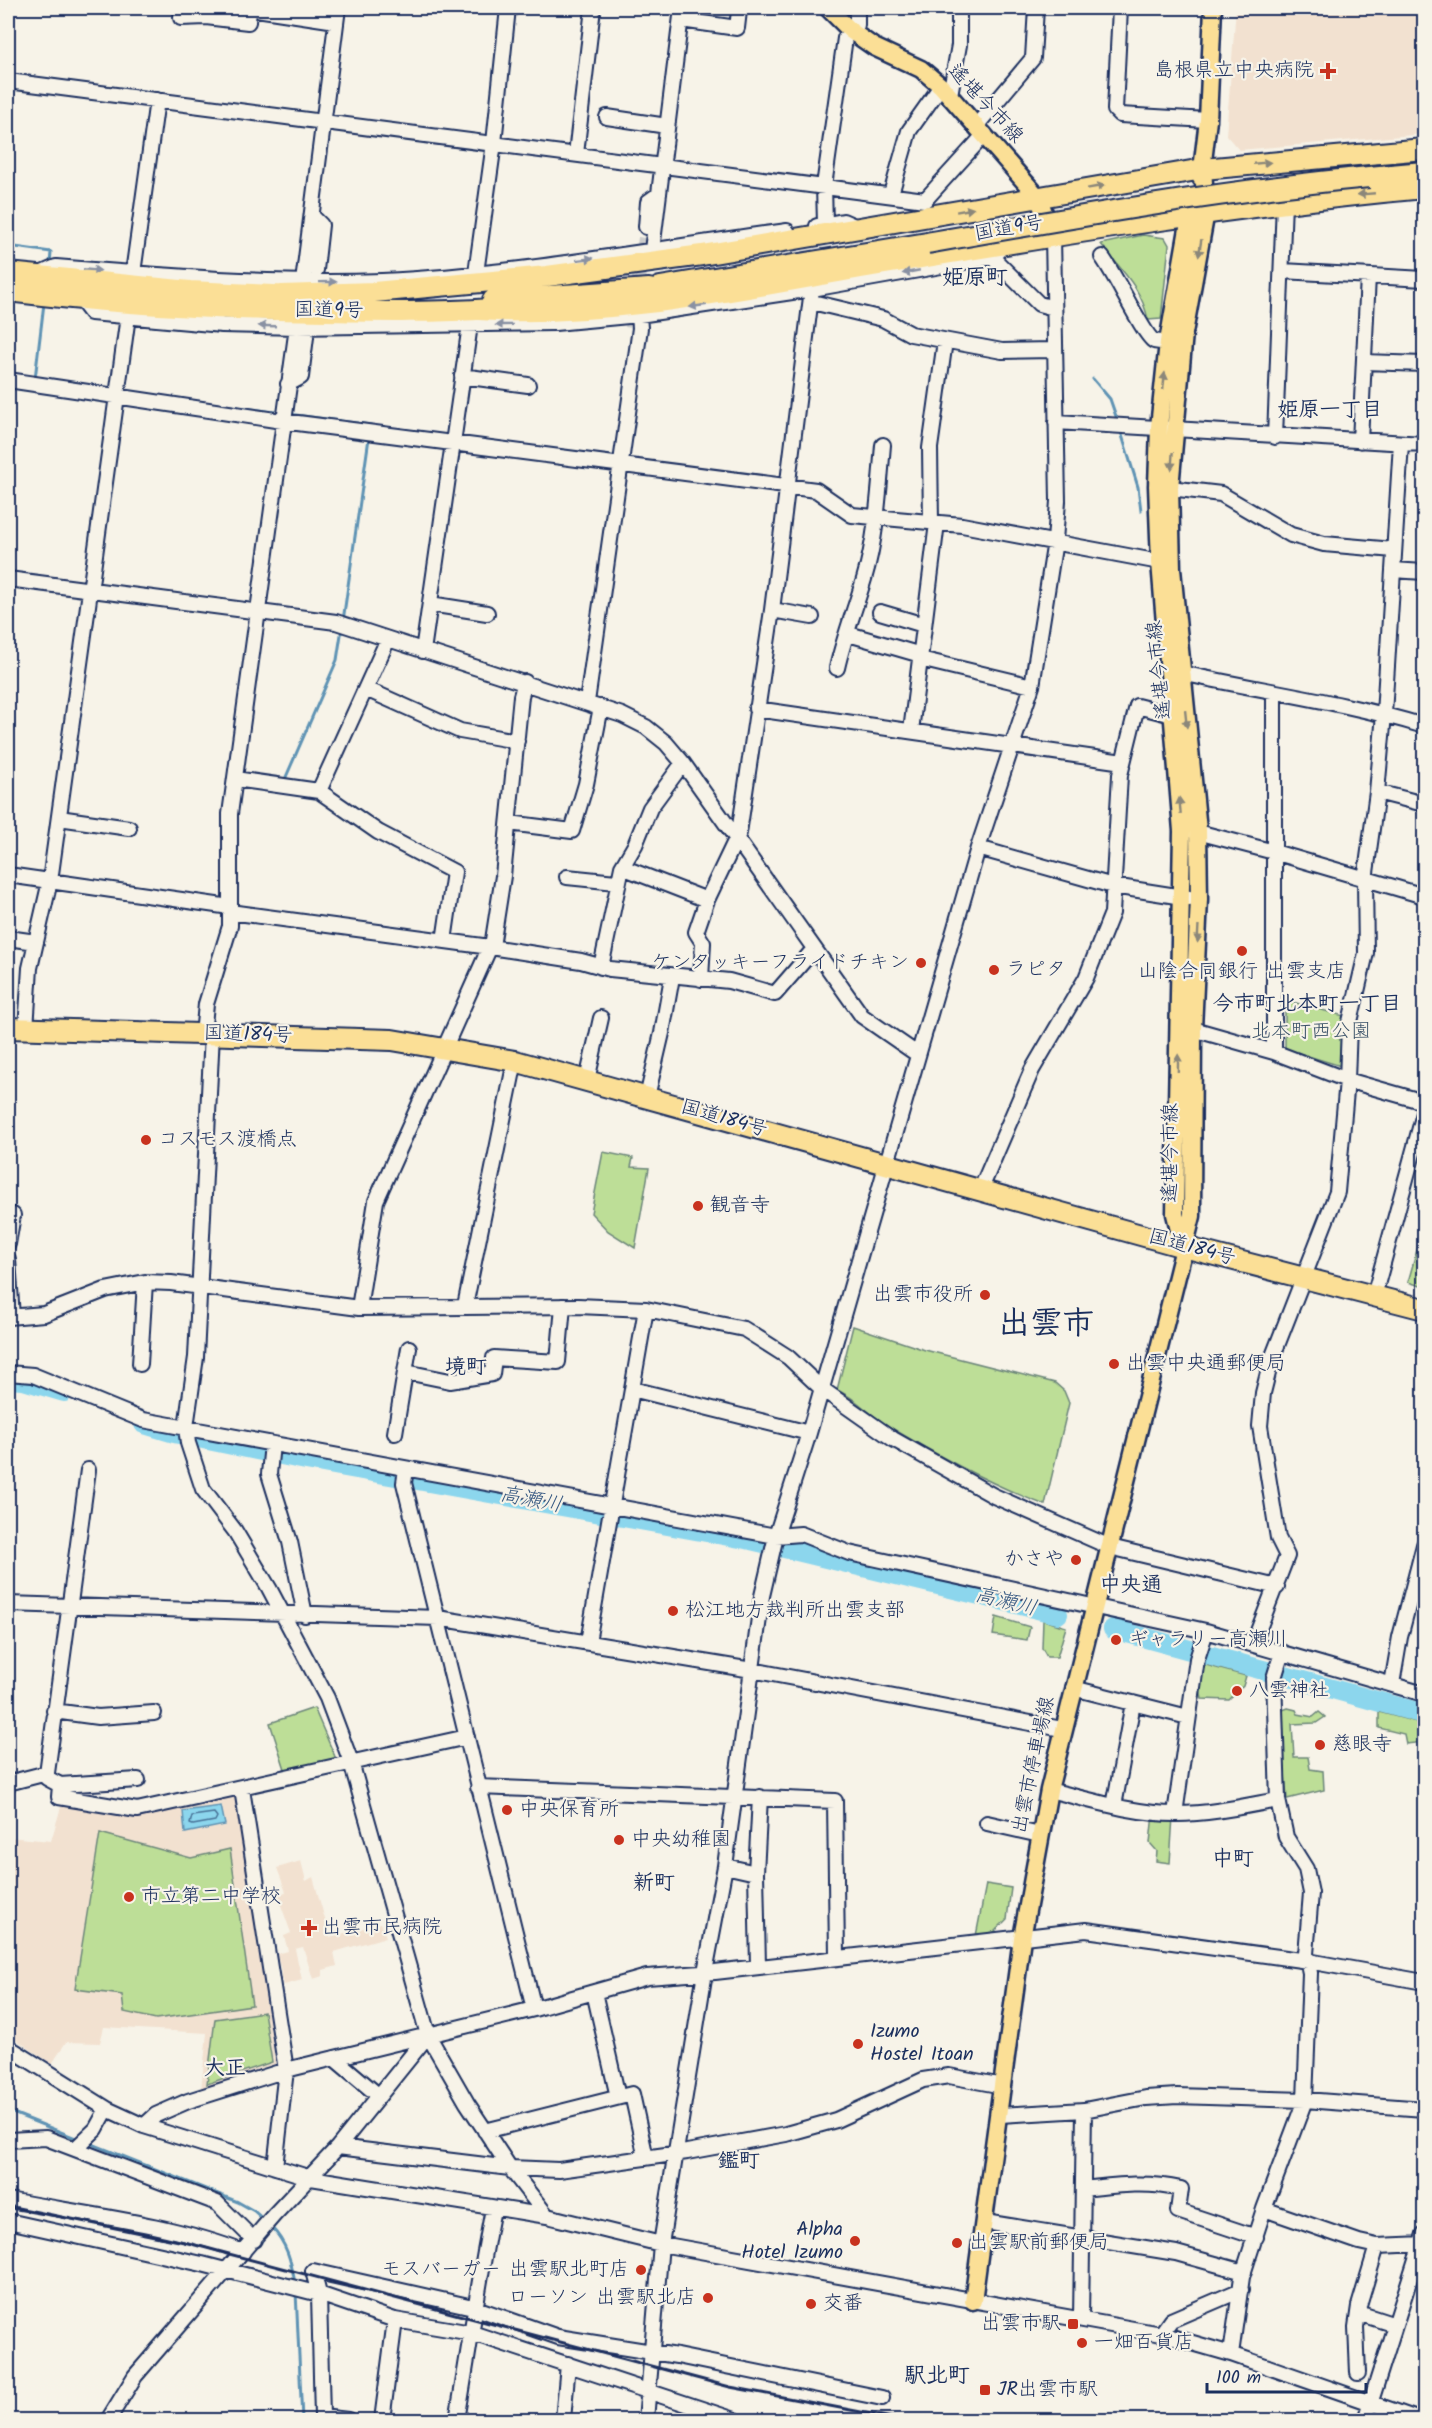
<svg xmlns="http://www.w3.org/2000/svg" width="1432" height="2428" font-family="Kalam,'Klee One',sans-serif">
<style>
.built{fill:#f2e1d0}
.green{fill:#bdde97;stroke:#6c867a;stroke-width:1.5}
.water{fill:#8cd6ed;stroke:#5f93b4;stroke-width:1.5}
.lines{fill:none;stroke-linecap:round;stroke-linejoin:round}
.shore{stroke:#487297;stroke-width:1.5}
.stream{stroke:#5f93b4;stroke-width:3}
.river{stroke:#8cd6ed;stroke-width:20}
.minor-tunnel{stroke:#cbcccc;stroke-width:14;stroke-dasharray:14 7;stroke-linecap:butt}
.minor-casing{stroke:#1b2f5e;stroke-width:18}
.major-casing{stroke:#1b2f5e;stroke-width:21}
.highway-casing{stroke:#1b2f5e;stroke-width:24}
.minor{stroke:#f7f3e8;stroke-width:14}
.major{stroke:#fbdf96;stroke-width:16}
.highway{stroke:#fbdf96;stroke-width:20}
.rail{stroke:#1b2f5e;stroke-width:3}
.highway-bridge-casing{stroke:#1b2f5e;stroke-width:24;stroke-linecap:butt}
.highway-bridge{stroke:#fbdf96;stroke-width:20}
.oneway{fill:#8b877a}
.oneway2{fill:#8991a3}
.poi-dot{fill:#c8321e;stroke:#f7f3e8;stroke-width:2}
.labels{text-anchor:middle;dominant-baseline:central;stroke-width:4.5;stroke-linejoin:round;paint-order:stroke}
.poi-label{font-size:20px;fill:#1b2f5e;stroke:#f7f3e8;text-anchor:start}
.street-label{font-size:20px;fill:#1b2f5e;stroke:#f7f3e8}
.park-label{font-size:20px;fill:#3b5269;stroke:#f7f3e8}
.neighbourhood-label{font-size:21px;font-weight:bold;fill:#1b2f5e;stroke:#f7f3e8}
.water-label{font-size:21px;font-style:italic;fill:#375982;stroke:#f7f3e8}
.quarter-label{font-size:22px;font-weight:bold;fill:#1b2f5e;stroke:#f7f3e8}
.town-label{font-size:32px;font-weight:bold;fill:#1b2f5e;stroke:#f7f3e8}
</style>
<rect width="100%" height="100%" fill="#f7f3e8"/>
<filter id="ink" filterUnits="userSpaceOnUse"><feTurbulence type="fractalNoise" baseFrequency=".0167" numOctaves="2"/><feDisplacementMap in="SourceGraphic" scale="12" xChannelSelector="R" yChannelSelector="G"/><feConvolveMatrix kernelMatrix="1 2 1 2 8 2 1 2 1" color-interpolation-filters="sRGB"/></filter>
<g filter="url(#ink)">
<path class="built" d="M1236 8H1424V134L1239 150 1226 135Z
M236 1791 276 2067 201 2090 207 2033 104 2027 100 2043 66 2042 52 2064 8 2034V1988L13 1956 8 1954V1837L51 1841 63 1800 103 1807Z
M301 1861 306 1881 313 1877 330 1937 381 1923 386 1937 334 1952 337 1966 323 1970V1976L313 1979 303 1947 295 1949 302 1980 284 1985 277 1954 288 1951 284 1936 291 1933 277 1894 286 1892 277 1868Z"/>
<path class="green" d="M1143 235 1165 238 1169 245 1161 319 1148 320C1142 288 1120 269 1101 244Z
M1285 1000 1344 1016 1341 1066 1285 1049Z
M603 1152 633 1158 631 1167 649 1168 635 1248 608 1231 591 1213Z
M1424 1225V1287L1408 1282Z
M853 1326 925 1350 1055 1383 1064 1391 1069 1403 1045 1505C989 1484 936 1455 885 1424 868 1413 856 1398 837 1390Z
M996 1617 1030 1627 1027 1640 993 1635Z
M1043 1620 1066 1627 1057 1657H1047L1042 1648Z
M1202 1664 1246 1676 1243 1686 1229 1700 1202 1699 1200 1689Z
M314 1708 336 1759 286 1772 270 1723Z
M1288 1708 1296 1710 1298 1714 1313 1717 1319 1712 1325 1717 1316 1723 1292 1724 1294 1757H1308L1310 1769 1323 1771 1324 1790 1287 1799 1280 1711Z
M1379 1712 1424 1724V1742L1406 1744 1404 1734 1379 1728Z
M1153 1814 1173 1816 1170 1863 1156 1861 1157 1851 1150 1843Z
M100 1833 191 1858 230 1849 252 2005 156 2019 124 2012 122 1995 75 1989Z
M986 1884 1011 1888 1007 1919 991 1935 976 1936Z
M264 2012 272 2062 207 2084 215 2019Z"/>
<path class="water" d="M221 1806 225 1825 185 1833 183 1811Z"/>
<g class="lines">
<path class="shore" d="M214 1813 217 1817 215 1821 193 1825 190 1824 192 1816Z"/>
<path class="stream" d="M853 42 865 50
M8 246 51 252 50 264
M35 379 44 303
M1093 379 1110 399 1118 422
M184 400 282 413
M288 414 371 425 370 428
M1121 432 1138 487 1141 511
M343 621 369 438
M1215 687 1256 695
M286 777 337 660 342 628
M8 2111 78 2139
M87 2142 238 2202 254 2211 264 2220
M271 2227C287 2243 291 2261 295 2283
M296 2292 302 2420"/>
<path class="river" d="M8 1379 23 1380 64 1392
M144 1424 174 1433 306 1460 751 1540 1058 1614
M1113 1629 1424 1714"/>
<path class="minor-tunnel" d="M632 328 645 238"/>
<g class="minor-casing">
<path id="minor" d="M182 8 181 18 206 17 248 22 249 9
M250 8 336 21
M1120 8 1115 110 1120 115 1208 120
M681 20 737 28 739 11
M8 81 925 200 985 134
M950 95 959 45V8
M607 117 667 126
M977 125 1033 58 1036 8
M576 154 593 8
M891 194 909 131 941 86
M312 216 321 225 316 270
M825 224 824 186 845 38 857 25V8
M817 226 843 221 859 228
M646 227 648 202 659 194
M652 250 682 8
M992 257 1039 304 1054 308
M1102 257C1114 272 1144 336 1154 341 1157 342 1164 342 1168 342
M1283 271 1424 279
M133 273 157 100
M476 273 494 143 508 8
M38 275 56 267C164 276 273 285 382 281 517 275 652 249 787 231
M303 282 338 8
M81 300 91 313 222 325 297 327 555 323 639 315 812 289 992 257 1005 244
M812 302 883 319 911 334 1002 351 1053 350
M297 327 230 814V926L206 1004 204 1025 212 1033 196 1357 186 1427 188 1443 203 1489 235 1531 269 1588 327 1698 351 1762 428 2035 467 2103 510 2168 547 2216
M1364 362 1424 364
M462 376 528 385
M8 380 282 421 816 490 852 515 962 525 1160 562
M288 384 301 377 306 337
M1056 422 1424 444
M1275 437 1284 202
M1360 441 1368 276
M1170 488 1221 494 1291 535 1324 544 1394 550
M931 522 930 448 945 341
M1393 570 1424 572
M8 579 336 622 622 715 646 727 666 743 683 763 862 1016 917 1054
M430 604 487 613
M772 610 812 617
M880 612 924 625
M852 635 921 655
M423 651 470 325
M920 659 1032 686
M837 668C844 637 855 609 864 579 877 536 879 490 883 445
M1181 673C1263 691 1345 702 1424 726
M366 689 460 731 517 741
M587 702 640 328 639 315
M756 709 1123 762
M911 731 937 523
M235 779 319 791 378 832 454 872 444 941
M319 791 388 639
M1377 792 1424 804
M59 818 129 828
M509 823 572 831 586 784 601 707
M1190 830 1274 852 1424 896
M978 848 1113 886 1189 898
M622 867 707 900
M8 875 230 907
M567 877 616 882
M230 912 490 947 581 961 610 969 729 981 775 994 814 949
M8 938 36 942
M601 967 622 867 635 845 650 808 683 763
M701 979 703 943 696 932 707 900 739 833 772 610 812 289
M26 1029 30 968 50 881 128 316
M1184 1029H1193L1274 1052 1347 1080 1424 1102
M1274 1052V693
M587 1080 601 1018
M647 1097 662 1033 672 977
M980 1191 1032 1070 1086 978 1112 913 1120 775 1137 706 1172 715
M8 1214 13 1215 8 1244
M8 1259 12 1317
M1374 1296 1424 1113
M465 1306 515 1061
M359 1308 376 1201 493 940 503 876 521 696 525 682
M8 1317 44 1314 105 1290 145 1282 171 1283 359 1308 578 1306 646 1309 744 1329 788 1357 822 1389 893 1439 994 1496 1110 1547 1277 1587
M140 1364 145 1282
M406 1372 450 1381 492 1374 494 1358 558 1362 563 1306
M8 1373 33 1375 143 1420 776 1536 801 1534 849 1553 1206 1631 1424 1694
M632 1389 809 1433
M395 1433 409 1348
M272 1444 269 1474 290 1542 305 1615
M406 1469 404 1483 534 2009
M88 1470 47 1773V1778L60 1785 59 1797 137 1810 467 1737
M8 1604 438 1618 752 1670 1062 1729
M588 1642 646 1309
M1253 1644 1287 1556 1278 1538 1260 1426 1263 1393 1271 1361 1337 1192 1347 1080 1349 1026 1366 953 1365 880 1377 792 1384 714 1401 443
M1392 1684 1400 1637 1424 1545
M1073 1688 1188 1717
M54 1711 98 1717 154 1713
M8 1783 47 1773
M60 1785 138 1780
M478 1787 835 1801 837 1957
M242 1789 286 2070 275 2167
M1049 1790C1090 1800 1134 1814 1177 1814 1211 1814 1245 1806 1278 1800
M1114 1806 1133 1703
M1175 1814 1197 1659 1206 1631
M987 1823 1040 1835
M725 1866 756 1873 758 1966
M756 1873 760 1797
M594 1992 618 2097
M8 2047 107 2109 144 2126 311 2178 547 2216 661 2244 1161 2334 1231 2354 1420 2420
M334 2058 379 2096
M1000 2115 1084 2110 1146 2098 1177 2096 1305 2100 1424 2109
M144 2126 156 2115 188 2101 286 2070 534 2009 647 1977 715 1972 1086 1930 1308 1961 1424 1982
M485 2131 632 2094 646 2158
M8 2140 46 2138 75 2149 96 2129 107 2109
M338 2147 510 2168 559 2170 687 2152 786 2134 836 2120 923 2080 949 2076 1003 2086
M75 2149 217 2203 254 2240
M1083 2189C1117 2185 1147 2181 1181 2189L1178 2211 1256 2237
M8 2200C83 2214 172 2224 243 2252
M1264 2209 1359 2242 1377 2246 1424 2244
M8 2221 202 2264 319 2294 395 2320 472 2333 735 2420
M985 2222 1176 2253 1244 2272
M1358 2313 1395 2325
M1081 2319 1084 2110
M1161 2334 1171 2320 1241 2290
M1231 2354 1242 2277 1264 2209 1305 2100 1310 1973 1306 1954 1311 1893 1306 1869 1286 1837 1278 1800 1274 1678 1282 1652
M1358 2373 1356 2327 1359 2306 1377 2246
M108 2420 135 2376 274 2215 338 2147 428 2035
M348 2420 322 2417 319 2294 313 2271 473 2307 558 2337 677 2356 882 2398
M382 2420 395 2320
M457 2420C469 2350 479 2279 493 2209
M563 2420 568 2364
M646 2420 661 2244 705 1972 725 1866 762 1596 776 1536 809 1433 978 848 1032 686 1055 541 1058 501 1053 236
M1365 2420 1424 2234"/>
</g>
<g class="major-casing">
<path id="major" d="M828 8 851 31 874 47 921 69 941 86 1038 197 1052 233
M1201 178 1208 120 1213 8
M1183 1246 1175 1214 1182 831 1160 562 1157 486 1159 427 1168 342 1192 206
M973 2301 1022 1938 1049 1790 1192 1216 1193 1029 1199 899 1198 830 1172 569 1170 488 1184 333 1206 212 1203 169"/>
</g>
<g class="highway-casing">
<path id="highway" d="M1369 177 1424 172
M8 273 190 291 293 296
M660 287 927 243
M8 291C114 304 220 310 327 311 381 312 437 313 491 309
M282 295 374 292 547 276 702 255 1203 169 1424 149
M493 300 649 289
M479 310C611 318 744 288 873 266 1057 235 1239 205 1424 188
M8 1028 392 1040 515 1061 1184 1247 1424 1309"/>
</g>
<use href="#minor" class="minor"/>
<use href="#major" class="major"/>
<use href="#highway" class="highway"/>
<path class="rail" d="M8 2206 184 2242 730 2387 903 2420"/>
<g class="highway-bridge-casing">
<path id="highway-bridge" d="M927 243C1074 217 1220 191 1369 177"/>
</g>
<use href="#highway-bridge" class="highway-bridge"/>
</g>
<defs><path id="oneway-solid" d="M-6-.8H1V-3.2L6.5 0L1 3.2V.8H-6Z" transform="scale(1.5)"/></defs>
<g class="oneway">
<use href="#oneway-solid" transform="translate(1262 163) rotate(-5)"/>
<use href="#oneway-solid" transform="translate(1096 187) rotate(-10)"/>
<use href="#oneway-solid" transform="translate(1366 194) rotate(175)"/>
<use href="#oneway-solid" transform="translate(965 210) rotate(-10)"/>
<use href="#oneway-solid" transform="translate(1200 248) rotate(99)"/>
<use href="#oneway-solid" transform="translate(1164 381) rotate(-84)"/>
<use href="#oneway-solid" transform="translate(1172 461) rotate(94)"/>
<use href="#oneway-solid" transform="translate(1186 719) rotate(84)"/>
<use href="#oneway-solid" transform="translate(1180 806) rotate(-95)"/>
<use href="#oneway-solid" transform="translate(1198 934) rotate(93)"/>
<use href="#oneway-solid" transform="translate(1178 1063) rotate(-89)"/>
</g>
<g class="oneway2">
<use href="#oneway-solid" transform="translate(585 259) rotate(-7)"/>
<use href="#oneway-solid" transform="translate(92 270) rotate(5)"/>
<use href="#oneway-solid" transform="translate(911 272) rotate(169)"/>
<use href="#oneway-solid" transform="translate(328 282) rotate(-1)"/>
<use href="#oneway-solid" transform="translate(698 306) rotate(172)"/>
<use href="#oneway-solid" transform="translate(504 325) rotate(179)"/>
<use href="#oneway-solid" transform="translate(267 326) rotate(-178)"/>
</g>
</g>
<g class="poi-dot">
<path d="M1325 62h6v6h6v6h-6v6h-6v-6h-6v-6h6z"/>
<circle cx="1242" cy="951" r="6"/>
<circle cx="921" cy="963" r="6"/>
<circle cx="994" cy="970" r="6"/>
<circle cx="146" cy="1140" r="6"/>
<circle cx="698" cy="1206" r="6"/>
<circle cx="985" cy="1295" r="6"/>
<circle cx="1114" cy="1364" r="6"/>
<circle cx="1076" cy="1560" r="6"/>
<circle cx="673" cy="1611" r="6"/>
<circle cx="1116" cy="1640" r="6"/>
<circle cx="1237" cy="1691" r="6"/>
<circle cx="1320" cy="1745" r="6"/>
<circle cx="507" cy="1810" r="6"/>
<circle cx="619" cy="1840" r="6"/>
<circle cx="129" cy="1897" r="6"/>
<path d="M306 1919h6v6h6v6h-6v6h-6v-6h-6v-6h6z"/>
<circle cx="858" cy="2044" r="6"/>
<circle cx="855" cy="2241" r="6"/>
<circle cx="957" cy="2243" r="6"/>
<circle cx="641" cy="2270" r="6"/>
<circle cx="708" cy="2298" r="6"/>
<circle cx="811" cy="2304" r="6"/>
<rect x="1067" y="2318" width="12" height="12" rx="3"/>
<circle cx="1082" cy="2343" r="6"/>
<rect x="979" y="2384" width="12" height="12" rx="3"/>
</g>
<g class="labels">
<g class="poi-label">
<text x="1314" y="71" text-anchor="end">島根県立中央病院</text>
<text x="909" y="963" text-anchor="end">ケンタッキーフライドチキン</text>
<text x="1006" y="970">ラピタ</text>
<text x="1242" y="972" text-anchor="middle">山陰合同銀行 出雲支店</text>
<text x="158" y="1140">コスモス渡橋点</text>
<text x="710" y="1206">観音寺</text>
<text x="973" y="1295" text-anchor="end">出雲市役所</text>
<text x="1126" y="1364">出雲中央通郵便局</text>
<text x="1064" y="1560" text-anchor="end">かさや</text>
<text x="685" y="1611">松江地方裁判所出雲支部</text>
<text x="1128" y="1640">ギャラリー高瀬川</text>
<text x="1249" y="1691">八雲神社</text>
<text x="1332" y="1745">慈眼寺</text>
<text x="519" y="1810">中央保育所</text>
<text x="631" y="1840">中央幼稚園</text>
<text x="141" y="1897">市立第二中学校</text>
<text x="322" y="1928">出雲市民病院</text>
<text x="870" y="2032">Izumo<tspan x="870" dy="23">Hostel Itoan</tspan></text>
<text x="843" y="2230" text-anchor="end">Alpha<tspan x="843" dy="23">Hotel Izumo</tspan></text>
<text x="969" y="2243">出雲駅前郵便局</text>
<text x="629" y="2270" text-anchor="end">モスバーガー 出雲駅北町店</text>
<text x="696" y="2298" text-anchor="end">ローソン 出雲駅北店</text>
<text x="823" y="2304">交番</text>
<text x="1061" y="2324" text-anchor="end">出雲市駅</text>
<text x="1094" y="2343">一畑百貨店</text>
<text x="997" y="2390">JR出雲市駅</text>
</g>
<g class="street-label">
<text transform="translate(985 104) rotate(47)">遙堪今市線</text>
<text transform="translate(1009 229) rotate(-10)">国道9号</text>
<text transform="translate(329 311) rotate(1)">国道9号</text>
<text transform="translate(1160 670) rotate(-96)">遙堪今市線</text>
<text transform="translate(248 1035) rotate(2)">国道184号</text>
<text transform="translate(724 1119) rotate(16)">国道184号</text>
<text transform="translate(1171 1153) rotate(-90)">遙堪今市線</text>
<text transform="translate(1192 1248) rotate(15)">国道184号</text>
<text transform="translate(1034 1765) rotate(-78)">出雲市停車場線</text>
</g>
<g class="park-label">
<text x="1311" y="1032">北本町西公園</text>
</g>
<g class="neighbourhood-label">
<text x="1330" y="410">姫原一丁目</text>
<text x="1307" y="1004">今市町北本町一丁目</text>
<text x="466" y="1367">境町</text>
<text x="1131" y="1585">中央通</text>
<text x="1233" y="1859">中町</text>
<text x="654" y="1883">新町</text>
<text x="225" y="2068">大正</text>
<text x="739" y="2161">鑑町</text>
</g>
<g class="water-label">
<text transform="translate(531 1500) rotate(11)">高瀬川</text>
<text transform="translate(1006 1602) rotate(14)">高瀬川</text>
</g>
<g class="quarter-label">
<text x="975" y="278">姫原町</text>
<text x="937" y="2376">駅北町</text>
</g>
<g class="town-label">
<text x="1046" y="1324">出雲市</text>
</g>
</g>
<rect width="1432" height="2428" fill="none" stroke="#f7f3e8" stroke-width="30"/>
<rect x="15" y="15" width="1402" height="2398" fill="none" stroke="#1b2f5e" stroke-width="2" filter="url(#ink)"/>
<path d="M1207 2383v9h159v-9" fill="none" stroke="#1b2f5e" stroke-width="3"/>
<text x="1216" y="2383" font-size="18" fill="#1b2f5e" stroke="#f7f3e8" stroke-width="4.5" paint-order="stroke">100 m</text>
</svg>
